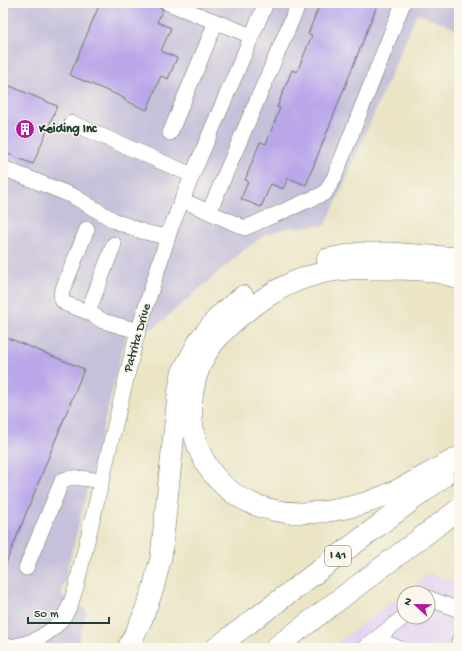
<svg xmlns="http://www.w3.org/2000/svg" width="462" height="651" font-family="'Gochi Hand',sans-serif">
<style>
.built{fill:#e3d3f2;fill-rule:evenodd}
.industrial{fill:#c6c0da}
.building{fill:#baa7e9}
.lines{fill:none;stroke-linecap:round;stroke-linejoin:round}
.minor-casing{stroke:#667867;stroke-width:16}
.highway-casing{stroke:#667867;stroke-width:22}
.minor{stroke:#fff;stroke-width:15}
.highway{stroke:#fff;stroke-width:21}
.labels{text-anchor:middle;dominant-baseline:central;stroke-width:3;stroke-linejoin:round;paint-order:stroke}
.shield{fill:#fbf7ec;stroke:#61756b;stroke-width:1}
.shield-label{font-size:12px;font-weight:bold;fill:#1f3d34}
.poi-label{font-size:13px;font-weight:bold;fill:#1f3d34;stroke:#fbf7ec;text-anchor:start}
.street-label{font-size:13px;fill:#1f3d34;stroke:#fbf7ec}
</style>
<rect width="100%" height="100%" fill="#fbf7ec"/>
<filter id="ink" filterUnits="userSpaceOnUse"><feTurbulence type="fractalNoise" baseFrequency=".025" numOctaves="2"/><feDisplacementMap in="SourceGraphic" scale="8" xChannelSelector="R" yChannelSelector="G"/><feConvolveMatrix kernelMatrix="1 2 1 2 8 2 1 2 1" color-interpolation-filters="sRGB"/></filter>
<filter id="wash" filterUnits="userSpaceOnUse"><feTurbulence type="fractalNoise" baseFrequency=".012" numOctaves="4" result="noise"/><feDisplacementMap in="SourceGraphic" scale="16" xChannelSelector="R" yChannelSelector="G"/><feGaussianBlur stdDeviation="0.9" result="paint"/><feColorMatrix in="noise" values="0 0 0 0 0 0 0 0 0 0 0 0 0 0 0 0 0 1.4 0 .05"/><feComposite in="paint" operator="in"/></filter>
<g filter="url(#wash)">
<rect width="100%" height="100%" fill="#ebe5c6"/>
<path class="built" d="M430 573 459 583V648H330ZM404 593H428V617H404Z"/>
<path class="industrial" d="M3 3H459V30L417 13 337 200 325 225 286 228 266 234 243 251 154 328 128 327 61 595 87 611 76 648H3Z"/>
<g id="blocks">
<path class="building" d="M100 3H149L163 9 157 22 171 28 161 51 177 58 168 79 161 76 147 110 124 100V98L70 75Z
M320 3H378L306 185 288 178 283 189 271 184 261 207 241 199 248 181 245 180 260 142 266 144 280 108 277 107 292 70 297 72 312 35 308 34Z
M3 83 57 106 33 164 3 152Z
M3 336 84 369 3 571Z"/>
</g>
</g>
<g filter="url(#ink)">
<use href="#blocks" fill-opacity="0" stroke="#667867" stroke-width="1"/>
<g class="lines">
<g class="minor-casing">
<path id="minor" d="M168 3 252 36
M72 123 192 175
M170 133 216 22
M3 168 73 196 115 221 144 232 168 237
M182 200 245 228 325 193 334 178 403 3
M209 212 299 3
M87 229 61 294 62 300 66 304 88 312
M114 244 88 312 103 321 138 331
M26 568 62 481C71 474 90 480 101 481
M428 598 459 610
M376 639 398 648
M3 647C29 647 58 632 69 607 72 601 74 593 76 587L136 338 170 230 194 171 266 3
M364 648 404 617
M458 648 459 641"/>
</g>
<g class="highway-casing">
<path id="highway" d="M327 259 359 253H389L459 258
M459 279C435 268 401 269 375 269 354 268 334 269 314 275 275 285 215 328 200 366 179 420 198 481 253 504 285 517 322 514 354 506 391 497 425 475 459 457
M128 648 142 619 153 589 161 557 178 395 182 373 200 339 220 315 243 296
M216 648 443 477
M275 648 459 509"/>
</g>
<use href="#minor" class="minor"/>
<use href="#highway" class="highway"/>
</g>
</g>
<defs>
<g id="building-disc" transform="scale(1)"><circle r="9.5" fill="#b5179e" stroke="#fbf7ec"/><path d="M-4-6H4V6H1V3H-1V6H-4ZM-2.5-4.3h1.7v1.8h-1.7ZM.8-4.3h1.7v1.8H.8ZM-2.5-1h1.7V.8h-1.7ZM.8-1h1.7V.8H.8Z" fill="#fff"/></g>
</defs>
<g fill-rule="evenodd">
<use href="#building-disc" x="25" y="129"/>
</g>
<g class="labels">
<rect class="shield" x="325" y="546" width="26" height="20" rx="3"/>
<g class="shield-label">
<text x="338" y="556">I 41</text>
</g>
<g class="poi-label">
<text x="39" y="129">Keiding Inc</text>
</g>
<g class="street-label">
<text transform="translate(138 338) rotate(-74)">Patrita Drive</text>
</g>
</g>
<rect width="462" height="651" fill="none" stroke="#fbf7ec" stroke-width="16"/>
<g transform="translate(416 605) rotate(292)"><circle r="19" fill="#fbf7ec" stroke="#a3ada2"/>
<path d="M0-3L7 15L0 10L-7 15Z" fill="#b5179e"/>
<text y="-6" font-size="11" font-weight="bold" text-anchor="middle" fill="#1f3d34">N</text>
</g>
<path d="M28 617v6h81v-6" fill="none" stroke="#1f3d34" stroke-width="2"/>
<text x="34" y="617" font-size="12" fill="#1f3d34" stroke="#fbf7ec" stroke-width="3" paint-order="stroke">50 m</text>
</svg>
